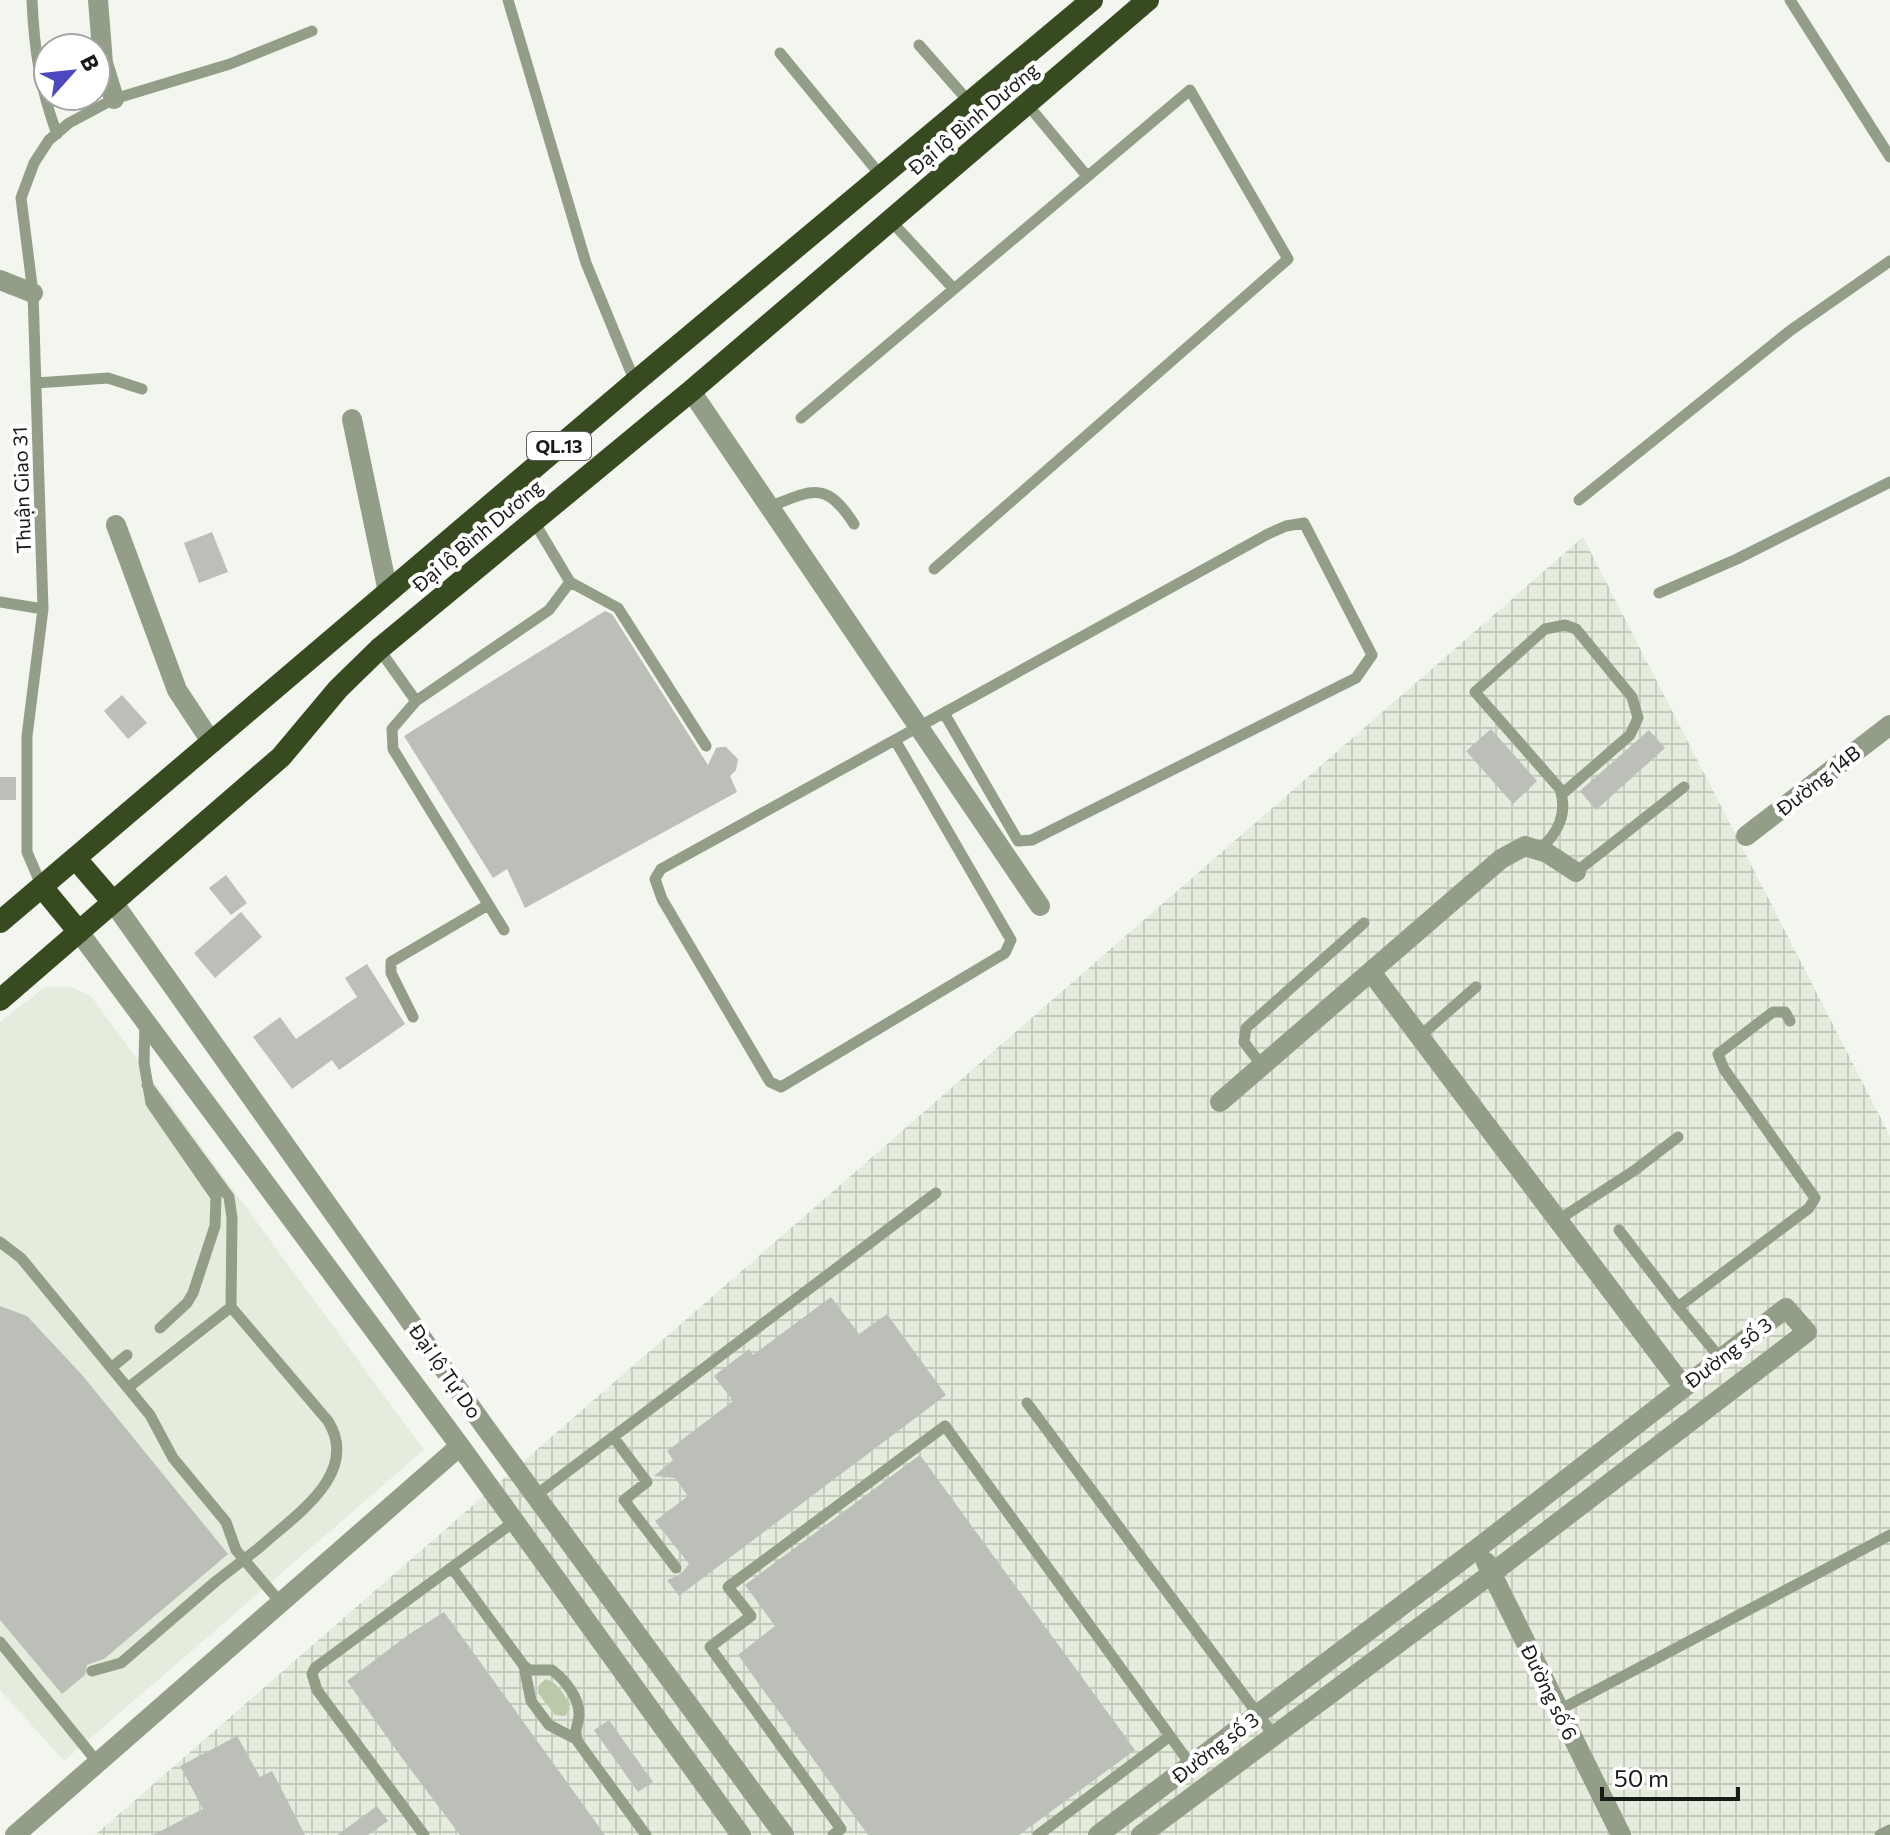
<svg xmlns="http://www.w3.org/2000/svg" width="1890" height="1835" font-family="Commissioner,sans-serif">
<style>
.built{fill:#e5ecdd}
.industrial{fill:url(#industrial-grid)}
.grass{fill:#bacaa9}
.building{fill:#bcbfb8}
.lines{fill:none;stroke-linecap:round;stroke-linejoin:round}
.service{stroke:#939e88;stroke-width:11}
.minor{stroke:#939e88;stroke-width:20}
.tertiary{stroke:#939e88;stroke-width:20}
.trunk{stroke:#384a20;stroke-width:22}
.service-bridge{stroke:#939e88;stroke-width:11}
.labels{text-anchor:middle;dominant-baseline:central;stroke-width:8;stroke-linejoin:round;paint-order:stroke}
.shield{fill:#fff;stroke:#5f5f5e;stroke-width:2}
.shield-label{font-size:18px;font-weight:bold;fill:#1a1b19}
.street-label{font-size:20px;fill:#1a1b19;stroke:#fff}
</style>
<defs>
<pattern id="industrial-grid" width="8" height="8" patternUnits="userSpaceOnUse" patternTransform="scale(2)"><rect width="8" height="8" fill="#e5ecdd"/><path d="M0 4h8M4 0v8" fill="none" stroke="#c4cabd"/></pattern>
</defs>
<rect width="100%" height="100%" fill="#f2f6ee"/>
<path class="built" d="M69 986 91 996 424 1450 64 1761 0 1690V1022L45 987Z"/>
<path class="industrial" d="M1583 537 1890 1136V1835H95Z"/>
<path class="grass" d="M546 1679C557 1682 568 1698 570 1709L565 1716 555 1715 538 1693 539 1685Z"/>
<path class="building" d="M212 532 228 572 199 583 184 543Z
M605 611 612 614 708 765 716 748 721 747H726L738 759 736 770 730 776 737 792 525 908 507 869 493 878 404 736Z
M122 695 147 723 128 739 104 711Z
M1491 729 1537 781 1513 804 1466 751Z
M1649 730 1665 748 1596 810 1580 791Z
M0 777H16V800H0Z
M226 875 247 903 231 915 209 888Z
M241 912 262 937 215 978 194 953Z
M367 964 405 1024 339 1070 332 1060 292 1089 253 1037 280 1017 296 1039 357 997 345 978Z
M831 1297 859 1334 887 1314 946 1395 679 1596 667 1580 680 1575 689 1564 655 1521 688 1496 675 1478 654 1476 673 1460 667 1451 733 1401 714 1376 749 1349 753 1355Z
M0 1306 27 1316 83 1376 228 1554 104 1659 87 1665 85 1675 62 1694 0 1620Z
M920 1455 1135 1750 1019 1835H868L738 1655 775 1626 745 1585Z
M444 1612 460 1634 605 1835H460L399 1754 347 1681 408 1635Z
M609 1720 653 1782 638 1792 594 1730Z
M237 1736 260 1777 272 1771 305 1835H153L203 1809 180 1766Z
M377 1806 388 1821 368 1835H337Z"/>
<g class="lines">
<path class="service" d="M32 0C34 48 40 89 57 134
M508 0 586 263 635 382
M1790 0 1890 157
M919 45 970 103
M780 53 882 177
M1027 104 1087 176
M890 220 952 287
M36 383 108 378 142 389
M801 418 1190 90 1288 259 934 569
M1579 500 1791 330 1890 261
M769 507C812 490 826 480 854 524
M570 582 618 608 706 746
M1659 593 1737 559 1890 482
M0 602 43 609
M379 649 416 701
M895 740 1011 940 1005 953 781 1087 770 1082 662 899 655 879 661 869 1268 534 1286 526 1304 523 1372 655 1356 678 1032 840 1018 841 944 713
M1538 850C1558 835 1568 813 1560 789L1475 692 1545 629 1565 625 1576 629 1632 697 1638 718 1630 735 1562 794
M1576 872 1684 787
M42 887 27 852V736L43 609 33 293 21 198 34 163 49 140 69 123 114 99 230 64 312 31
M504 930 393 749 392 729 416 701 549 610 570 582 533 520
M413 1017 391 973V962L488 905
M145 1023 144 1063 151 1103 216 1197 215 1226 193 1293 187 1303 160 1328
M1420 1036 1476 987
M1262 1066 1244 1042 1246 1028 1364 923
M147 1085 229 1197 232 1218 231 1307 328 1421C361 1474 294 1516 260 1547
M1558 1220 1635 1170 1678 1137
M1619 1230 1678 1307
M0 1242 21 1258 150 1415 173 1458 226 1522 236 1550 280 1602
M1721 1359 1678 1307 1809 1208 1815 1198 1724 1069 1718 1054 1773 1012H1785L1790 1021
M111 1368 127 1355
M129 1387 231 1307
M1027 1403 1274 1736
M614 1438 647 1482 624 1500 676 1568
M535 1496 936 1193
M452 1568 524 1666 530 1670H552C565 1680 580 1698 579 1716 578 1726 573 1731 578 1742L646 1835
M0 1642 98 1763
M524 1666 531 1701 549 1725 576 1739
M92 1671 121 1663 215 1582
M1559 1710 1890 1535
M424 1835 317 1690 312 1674 315 1668 515 1521
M833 1835 841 1829 710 1647 751 1616 728 1587 945 1426 1191 1765
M1038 1835 1170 1736
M1880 1835 1890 1830"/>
<path class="minor" d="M98 0 103 63 114 99
M0 280 33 293
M691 391 1040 906
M352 419 388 592
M116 525 177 690 212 743
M1746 836 1890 725
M1371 972 1683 1386
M1220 1102 1501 859 1525 846 1547 853 1576 872
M1486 1562 1621 1835
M15 1835 460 1446
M1098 1835 1478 1548 1786 1308 1807 1332 1491 1574 1141 1835"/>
<path class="tertiary" d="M113 902 485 1427 784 1835
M79 932 460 1446 741 1835"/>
<path class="trunk" d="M76 859 113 902
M42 887 79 932
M0 922 635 382 1092 0
M0 1000 281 757 338 689 379 649 691 391 1148 0"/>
<path class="service-bridge" d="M215 1582 260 1547"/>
</g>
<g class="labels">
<rect class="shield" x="527" y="432" width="64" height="28" rx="6"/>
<g class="shield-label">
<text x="559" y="446">QL.13</text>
</g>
<g class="street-label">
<text transform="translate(973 118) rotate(-40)">Đại lộ Bình Dương</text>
<text transform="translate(21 490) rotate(-92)">Thuận Giao 31</text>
<text transform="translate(477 535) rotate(-40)">Đại lộ Bình Dương</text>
<text transform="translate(1818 780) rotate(-38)">Đường 14B</text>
<text transform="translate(1728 1352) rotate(-37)">Đường số 3</text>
<text transform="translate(446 1371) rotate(55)">Đại lộ Tự Do</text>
<text transform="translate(1550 1692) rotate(64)">Đường số 6</text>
<text transform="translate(1215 1747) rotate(-37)">Đường số 3</text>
</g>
</g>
<g transform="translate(72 72) rotate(63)"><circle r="38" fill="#ffffff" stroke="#a3a4a3" stroke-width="2"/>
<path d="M0-6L14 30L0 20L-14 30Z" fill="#4c48be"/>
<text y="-12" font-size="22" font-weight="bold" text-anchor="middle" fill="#1a1b19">B</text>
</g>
<path d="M1602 1787v12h136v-12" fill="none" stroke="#1a1b19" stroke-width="4"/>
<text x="1614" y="1787" font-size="24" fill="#1a1b19" stroke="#ffffff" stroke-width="6" paint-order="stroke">50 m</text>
</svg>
